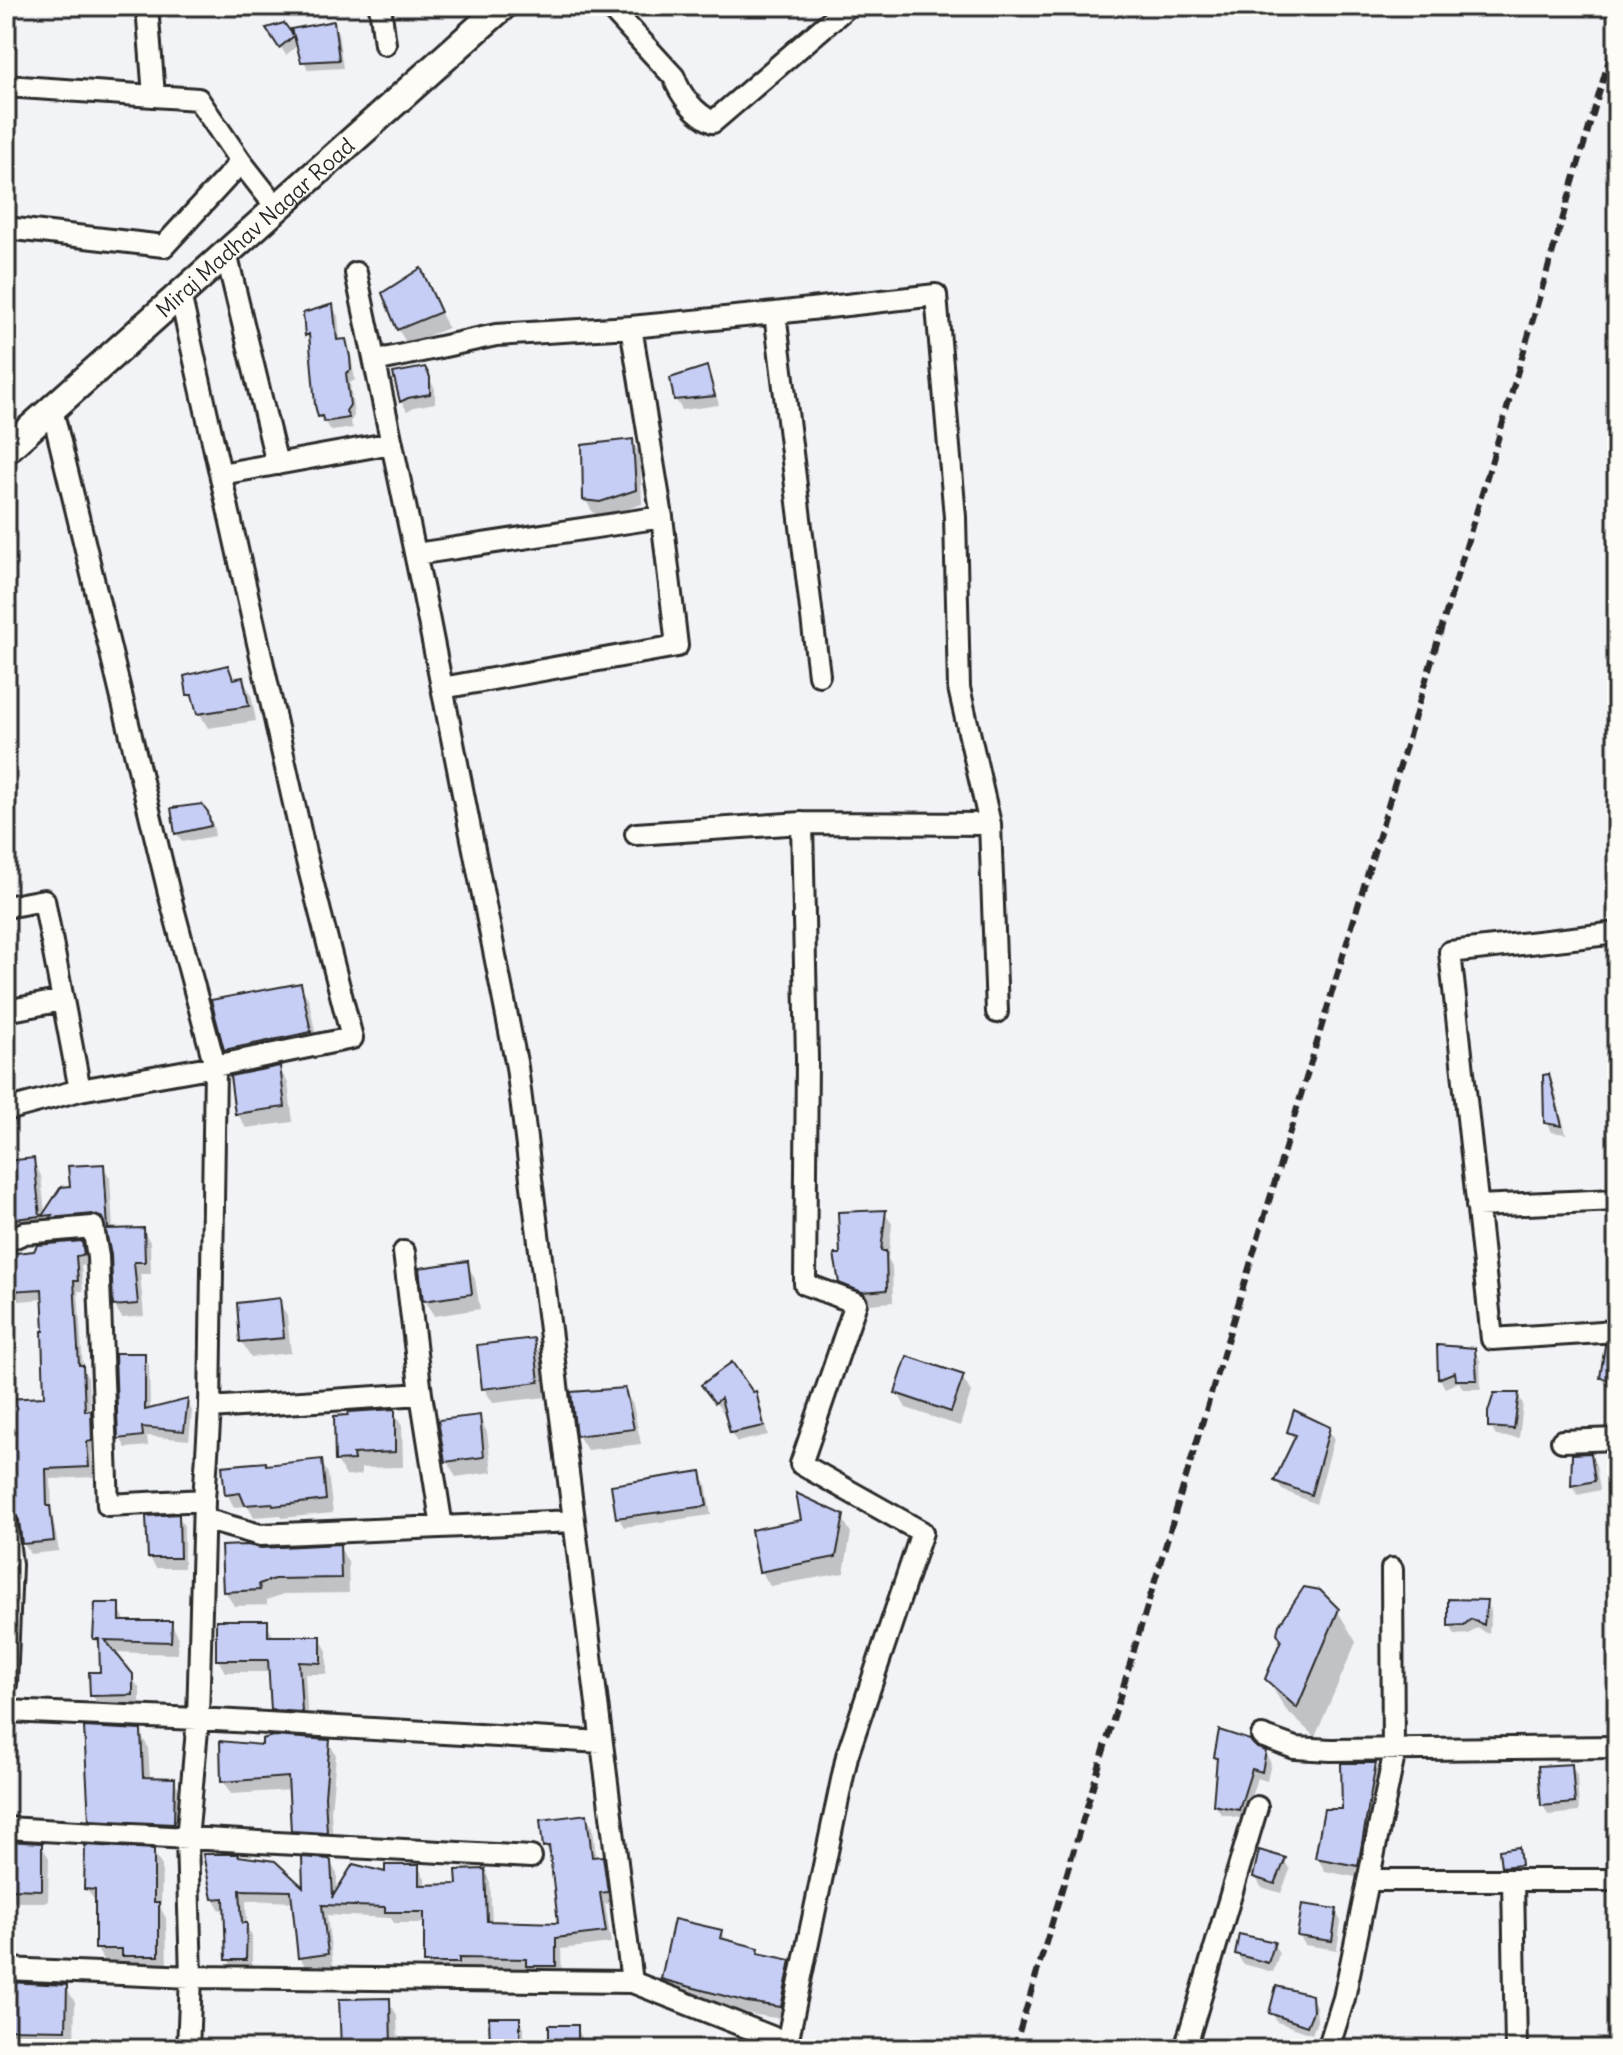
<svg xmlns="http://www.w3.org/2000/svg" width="1623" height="2055" font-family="Delius,sans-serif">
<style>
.shadow{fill:#0003}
.building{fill:#c7cef6;stroke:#2b2b2b;stroke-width:2}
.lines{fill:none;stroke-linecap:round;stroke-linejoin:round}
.minor-casing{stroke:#2b2b2b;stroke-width:26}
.tertiary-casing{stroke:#2b2b2b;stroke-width:32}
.minor{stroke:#fdfcf7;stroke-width:20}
.tertiary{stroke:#fdfcf7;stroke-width:26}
.rail{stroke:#2b2b2b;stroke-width:6;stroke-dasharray:12 6;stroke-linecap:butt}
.labels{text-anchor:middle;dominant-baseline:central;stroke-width:6;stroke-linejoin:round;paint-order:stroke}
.street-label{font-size:22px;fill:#2b2b2b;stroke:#fdfcf7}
</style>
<rect width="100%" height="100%" fill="#f2f3f7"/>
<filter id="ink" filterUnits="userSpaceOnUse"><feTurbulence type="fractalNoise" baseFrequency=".0125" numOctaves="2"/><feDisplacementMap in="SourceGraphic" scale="16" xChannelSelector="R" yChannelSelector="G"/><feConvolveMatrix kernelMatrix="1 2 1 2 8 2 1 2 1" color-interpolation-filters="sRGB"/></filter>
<g filter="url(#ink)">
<path class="shadow" d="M333 23 338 32 343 68 308 70 298 45 286 55 269 29 284 25 297 44Z
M421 270 448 328 407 344 398 329Z
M332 307 338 316 340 342 345 341 350 351 355 380 350 383 354 416 350 422 353 428 332 431 320 417 312 344 307 335 305 314Z
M424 369 435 389V403L414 407 407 411 401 401 395 374Z
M706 369 711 378 719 405 682 410 676 400Z
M632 441 640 455 642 504 609 515 593 513 585 499Z
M227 667 235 681 242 679 251 694 256 721 208 728 189 694Z
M207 813 213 824 215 836 182 842 177 833Z
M300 985 309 1000 318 1048 235 1065 226 1050 213 1002Z
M279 1068 288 1083 293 1122 246 1128 237 1113Z
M1548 1076 1554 1086 1566 1134 1551 1132 1546 1122Z
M33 1160 41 1176 45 1214 72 1188 103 1166 110 1178 113 1230H143L150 1242 151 1274H140L144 1316 122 1318 115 1306 113 1255 107 1228 100 1226 51 1228 46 1219 47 1231 17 1234 8 1219 6 1163Z
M884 1212 892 1224 888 1259 892 1266 893 1302 870 1304 848 1295 840 1282 843 1256Z
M81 1243 87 1254 89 1265 81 1266 83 1291H78L83 1370 88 1378 90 1412 96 1423 97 1452H92L94 1477 51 1479 52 1514 59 1551 30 1554 24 1544 20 1523 12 1519 6 1521V1401L46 1399 44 1299 19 1301 12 1290Z
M467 1264 475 1279 480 1309 434 1316 425 1300Z
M279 1301 287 1316 291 1353 251 1357 242 1342 239 1305Z
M533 1341 542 1356 547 1397 493 1403 484 1388Z
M1617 1346V1404L1602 1378Z
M1439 1347 1474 1350 1480 1360 1481 1389H1463L1459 1382 1445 1388 1440 1379Z
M144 1355 149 1365 150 1411 187 1401 192 1411 189 1440 147 1436 148 1446 126 1448 120 1438Z
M962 1377 971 1392 960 1426 906 1408 897 1392Z
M624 1390 633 1405 641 1444 587 1450 578 1435Z
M755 1394 760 1403 768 1435 737 1442 731 1433 726 1408 722 1411 710 1395Z
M1518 1395 1523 1404 1519 1438 1496 1436 1490 1426Z
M393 1411 402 1426 403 1467 361 1468V1475L346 1476 337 1460Z
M479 1417 487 1432 492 1472 456 1477 447 1461Z
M1328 1429 1334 1439 1316 1504 1282 1490 1276 1480 1295 1442 1289 1432Z
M1590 1455 1596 1465 1600 1490 1578 1495 1573 1486Z
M321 1461 328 1474 333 1513 282 1518 281 1515 254 1517 248 1506 234 1507 227 1494 266 1467Z
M700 1473 706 1483 711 1515 624 1527 618 1517Z
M178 1516 184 1526V1568H156L150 1558Z
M842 1517 851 1533 844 1573 770 1586 761 1571Z
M339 1546 348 1562 349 1593 283 1594 267 1600V1605L234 1606 225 1591 260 1550Z
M1486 1602 1491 1612 1489 1634 1477 1628 1469 1634 1455 1635 1450 1625Z
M118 1605 126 1623H171L178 1636V1654L113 1652 140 1689V1707L100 1708 92 1695 102 1674V1650L95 1639Z
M1337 1610 1356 1642 1315 1737 1286 1710 1267 1679Z
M266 1622 274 1638H320L327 1651V1674H305L308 1724 281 1722 273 1710 271 1672H225L218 1660Z
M139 1732 148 1747 150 1779 174 1780 182 1795 181 1839 100 1834 91 1819Z
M328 1741 336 1755 331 1811 333 1845 301 1843 293 1830 291 1790 231 1794 223 1781 264 1747Z
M1256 1750 1265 1753 1271 1763 1267 1781 1257 1778 1244 1819 1221 1814 1215 1805Z
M1375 1765 1383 1779 1365 1879 1325 1871 1317 1857Z
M1571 1766 1577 1775 1579 1812 1548 1815 1543 1805Z
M586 1816 593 1827 596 1858H602L608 1869 613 1903 605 1904 611 1943 561 1949 562 1976 534 1977 531 1970 465 1969V1974H433L426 1962V1923H394L391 1918 327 1915 333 1966 306 1968 300 1957 294 1902 246 1900 247 1927 252 1936V1971H234L228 1959 226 1909 220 1910 213 1898 205 1856 306 1892 330 1862 337 1874V1892L418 1867 425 1878V1887L459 1886 484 1871 490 1882 492 1924 560 1925 552 1857 545 1846Z
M6 1843 41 1845 49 1858 48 1902H8L10 1957H6Z
M1518 1849 1522 1869 1506 1871 1503 1866Z
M153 1851 162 1866 161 1909 166 1918 167 1970H132L128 1963H105L97 1949V1903L86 1889Z
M1284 1860 1290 1870 1281 1893 1261 1887 1256 1877Z
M1335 1911 1341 1921 1337 1950 1305 1945 1299 1935Z
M721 1932 727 1942 758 1949 762 1956 790 1962 798 1976 789 2020 756 2015 671 1992 663 1978Z
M1274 1944 1279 1954 1273 1972 1243 1964 1237 1954Z
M6 1984 66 1987 75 2002 74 2045 21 2044V2048H6Z
M1310 1996 1316 2006 1317 2021 1312 2034 1277 2022 1272 2012Z
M388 2000 397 2015 398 2049H343Z
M519 2019 524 2028V2049H493Z
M576 2027 582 2037V2049H551Z
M119 2043 165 2046 167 2049H119Z"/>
<path class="building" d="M334 21 339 60 301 62 294 36 279 48 266 28 284 23 293 35 291 29Z
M421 268 441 312 397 330 382 293Z
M333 304 337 340 346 339 350 357 351 370 346 373 350 405 346 411 349 418 324 422 322 416 318 417 315 405 309 334 305 336 303 313Z
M707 366 715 396 674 400 670 378Z
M425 367 430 377V394L408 398 400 402 393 373Z
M633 439 636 490 600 502 583 500 582 445Z
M228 665 233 679 243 677 249 706 197 714 192 695H187L184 676Z
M202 804 208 812 211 826 175 834 171 808Z
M301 983 311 1032 224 1050 211 1000Z
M280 1066 285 1107 235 1114 230 1076Z
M1549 1074 1562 1126 1544 1123 1543 1075Z
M34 1158 40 1216 6 1220V1161Z
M104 1164 108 1229 144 1228 145 1262H134L138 1304 113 1306 111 1255 103 1218 92 1214 50 1218 52 1215 42 1216 61 1187 70 1186 68 1166Z
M886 1210 881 1251H886L887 1290 862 1292 839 1283 834 1254H840L838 1212Z
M82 1241 84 1255 76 1256 78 1281H74L79 1365H83L85 1411 91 1410 92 1441 87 1442 89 1467 46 1469 47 1506H50L54 1541 22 1544 19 1520 13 1511 11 1470 6 1471V1399L44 1397 42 1331H44L42 1289 10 1291 6 1254 34 1251 37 1245Z
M468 1261 472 1294 423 1301 419 1268Z
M280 1298 284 1338 240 1342 237 1303Z
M534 1338 539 1382 482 1389 477 1345Z
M1617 1344V1380L1600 1378 1605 1345Z
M1437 1345 1475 1348 1477 1380H1456L1455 1372 1438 1379Z
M115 1353H145V1410L188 1399 184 1431 142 1427 143 1436 118 1439Z
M907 1356 964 1375 951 1412 895 1393Z
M732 1362 753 1392 756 1391 764 1426 730 1433 721 1398 715 1403 701 1385Z
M625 1388 634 1429 576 1436 571 1392Z
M1494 1393H1519L1514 1429 1488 1427V1412Z
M395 1409V1452L353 1454 354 1460 335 1461 334 1416 348 1415 349 1412Z
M1294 1410 1330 1427 1311 1495 1274 1481 1296 1435 1287 1432Z
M480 1415 484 1457 445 1462 438 1420Z
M1591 1453 1595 1481 1571 1486 1572 1454Z
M322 1459 326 1500 273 1506 272 1503 245 1505 240 1493 225 1495 222 1466 266 1462V1465Z
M701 1471 707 1506 616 1518 611 1485Z
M796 1493 844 1515 836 1557 759 1572 751 1530 801 1520Z
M179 1514 180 1558H148L146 1516Z
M340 1544 341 1578 274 1579 259 1584 260 1590 223 1592 221 1546 247 1545 261 1548Z
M1304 1587 1320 1590 1339 1609 1297 1708 1265 1679 1281 1640 1277 1633 1279 1625Z
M1448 1599 1487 1600 1484 1625 1471 1619 1464 1625 1448 1626Z
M95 1603H120V1621H172L171 1642 105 1640 133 1674V1695L90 1696 89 1672H100L99 1639H93Z
M216 1620H268V1636H321V1663L299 1662 302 1712 271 1710 268 1660H216Z
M84 1727 141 1730 143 1777 175 1778 174 1824 89 1820Z
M1219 1730 1250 1740 1257 1748 1266 1751 1262 1772 1252 1769 1239 1810 1213 1805 1217 1758 1214 1757Z
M273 1736 330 1740 325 1796 327 1833 291 1831 288 1777 221 1782 220 1741 262 1745V1739Z
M1341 1763H1376L1358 1866 1315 1858 1324 1809H1342Z
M1572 1764 1575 1803 1541 1806 1538 1766Z
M587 1814 592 1857 603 1856 608 1892 600 1893 606 1932 556 1938V1966H526V1959L459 1958V1963H424V1912H385V1907L322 1905 328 1954 298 1958 291 1891 240 1890 242 1923H247L246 1960H226L224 1898 212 1899 203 1854H238V1856L275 1861 303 1887 302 1857 329 1859 331 1861 333 1896 353 1864 385 1872V1865H419V1885L457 1884 456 1870 485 1869 487 1921 558 1923 549 1846 543 1847 540 1820Z
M6 1841 42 1843V1890L11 1889V1882H6Z
M85 1845 154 1849V1902H159V1956H122V1949H95V1890L84 1889Z
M1519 1847 1521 1865 1501 1867 1499 1850Z
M1259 1850 1286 1858 1275 1884 1253 1877Z
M1302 1904 1337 1909 1332 1941 1297 1936Z
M674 1919 722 1930 720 1938 759 1948 758 1953 791 1960 781 2007 747 2002 661 1979Z
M1239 1934 1275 1942 1268 1963 1235 1954Z
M6 1982 67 1985 66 2030 6 2029Z
M1276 1986 1312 1995 1313 2011 1307 2026 1269 2013Z
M390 1998 391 2049H341L339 1999Z
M489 2017H520V2048H490Z
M549 2025H578V2049H549Z"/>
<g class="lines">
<g class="minor-casing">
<path id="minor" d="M147 6 154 96
M380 6 385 44
M609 6 674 77C680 95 695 114 713 122L848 6
M6 86 198 99 241 162 277 208
M6 228 164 246 241 162
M226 253 277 464
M356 273 423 591 517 1067 632 1982
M775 313 936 295 955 517 959 688 990 824 997 1012
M631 327 775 313 819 675
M375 361 496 335 631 327 662 517 416 554
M52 409 169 893 215 1066 210 1408 204 1500
M221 474 392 443
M442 688 677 646 662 517
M802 823 990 824
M636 834 802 823 807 1059 805 1284 856 1303 801 1464 922 1532 847 1756 787 2043
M6 907 44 900 80 1090 215 1066 352 1038 305 853 180 294
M1617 933 1450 952 1492 1339 1617 1331
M6 1011 63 1000
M6 1110 80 1090
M1477 1206 1617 1200
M6 1241 24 1233 93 1227 98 1257 108 1505 204 1500 198 1719 187 1839 191 1977 6 1969
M421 1394 442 1527
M210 1408 421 1394 404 1252
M1562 1441 1617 1439
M204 1519 260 1535 574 1521
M6 1522 11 1565 6 1684
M6 1711 198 1719 602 1742
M1262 1736 1295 1748 1331 1750 1617 1747
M6 1828 531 1857
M1369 1880H1617
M1513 1880 1516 2049
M188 2049 191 1977 632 1982 787 2043 786 2049
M1185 2049 1257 1807
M1328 2049 1344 1998 1393 1760 1392 1569"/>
</g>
<g class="tertiary-casing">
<g id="tertiary">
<path id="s1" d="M6 450 503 6"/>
</g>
</g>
<use href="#minor" class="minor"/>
<use href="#tertiary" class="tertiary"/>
<path class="rail" d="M1014 2049 1489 470 1617 32"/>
</g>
</g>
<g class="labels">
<g class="street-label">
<text stroke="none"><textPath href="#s1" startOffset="334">Miraj Madhav Nagar Road</textPath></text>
</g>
</g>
<rect width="1623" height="2055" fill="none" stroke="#fdfcf7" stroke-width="32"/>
<rect x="16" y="16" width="1591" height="2023" fill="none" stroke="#2b2b2b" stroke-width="3" filter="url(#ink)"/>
</svg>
